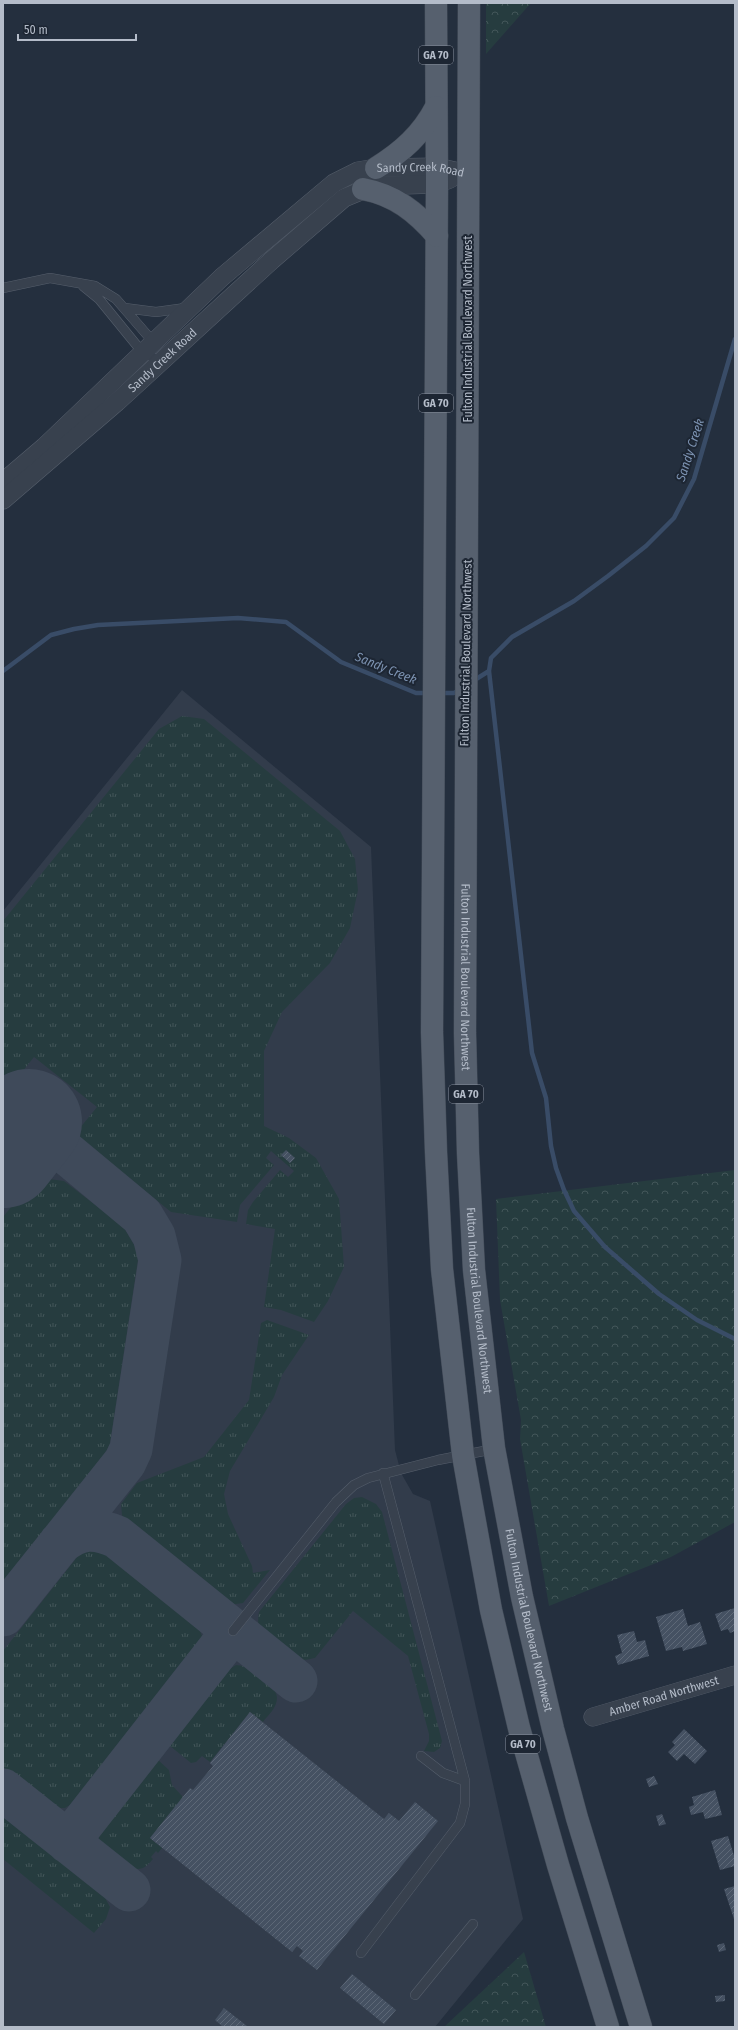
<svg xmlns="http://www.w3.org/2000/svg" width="738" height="2030" font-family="'Fira Sans Condensed',sans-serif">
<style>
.airport{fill:#323c4b}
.grass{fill:url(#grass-tufts)}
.forest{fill:url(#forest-crowns)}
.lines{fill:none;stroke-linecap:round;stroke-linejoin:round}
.stream{stroke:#394c67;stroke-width:4.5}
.taxiway{stroke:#3f4a5a;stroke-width:43}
.runway{stroke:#3f4a5a;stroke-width:106}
.building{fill:url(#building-hatch)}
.lane-casing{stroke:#565f6c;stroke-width:10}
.street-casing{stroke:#565f6c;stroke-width:19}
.primary-casing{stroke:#414a57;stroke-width:23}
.lane{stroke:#38414e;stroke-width:9}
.street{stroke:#38414e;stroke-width:18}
.primary{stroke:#56606e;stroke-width:22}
.labels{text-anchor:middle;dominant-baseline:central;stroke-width:4;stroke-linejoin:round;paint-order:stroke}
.shield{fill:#1d2633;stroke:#878f9c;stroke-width:1}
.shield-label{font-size:11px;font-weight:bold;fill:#b4bcc9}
.street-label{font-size:12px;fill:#b4bcc9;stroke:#1d2633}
.water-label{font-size:13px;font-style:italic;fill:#7c92b1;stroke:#1d2633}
</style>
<defs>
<pattern id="grass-tufts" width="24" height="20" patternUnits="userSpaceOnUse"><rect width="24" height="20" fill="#263c3f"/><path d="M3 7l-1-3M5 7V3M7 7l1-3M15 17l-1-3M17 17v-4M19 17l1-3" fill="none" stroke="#435659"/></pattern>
<pattern id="forest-crowns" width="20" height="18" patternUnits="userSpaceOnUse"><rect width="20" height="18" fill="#263c3f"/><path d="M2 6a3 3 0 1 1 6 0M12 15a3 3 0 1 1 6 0" fill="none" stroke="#435659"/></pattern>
<pattern id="building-hatch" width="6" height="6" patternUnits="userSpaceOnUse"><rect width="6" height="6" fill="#455162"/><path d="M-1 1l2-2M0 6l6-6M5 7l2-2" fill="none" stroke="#5d6877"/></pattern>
</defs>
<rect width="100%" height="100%" fill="#242f3e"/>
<path class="airport" d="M182 690 371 847 395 1450 401 1473 413 1494 430 1501 523 1919 435 2027H3V911Z"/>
<path class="grass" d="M182 716 204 719 340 831 355 859 358 890 350 928 330 963 282 1012 264 1051V1126L289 1138 316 1158 339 1199 344 1267 328 1301 314 1322 281 1310 264 1307 275 1229 246 1224 248 1210 253 1202 280 1170 288 1177 294 1171 271 1151 266 1158 274 1165 240 1205 237 1222 171 1212 75 1134 97 1107 34 1057 3 1096V921L159 729Z
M42 1178 64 1181 123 1226 136 1248 138 1260 110 1444 102 1459 3 1581V1217L31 1182Z
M267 1320 309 1335 282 1375 274 1397 230 1471 224 1494 228 1514 252 1566 253 1573 270 1570 243 1603 229 1605 127 1524 122 1515 121 1504 137 1483 204 1457 249 1400 261 1323Z
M362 1497 376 1504 382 1512 442 1741 440 1748 434 1752 424 1751 429 1741V1734L408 1656 353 1611 315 1658C310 1659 304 1661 299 1659 293 1657 265 1636 261 1630 257 1625 258 1618 259 1612L346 1504 354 1498Z
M92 1548 105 1551 198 1626 202 1636 199 1647 73 1803 65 1808H55L3 1767V1651L81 1552Z
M236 1665C249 1665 277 1685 277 1698 277 1708 268 1715 263 1722L250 1712 210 1762 202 1756 196 1762 191 1763 170 1746 169 1742 226 1671Z
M156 1758 169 1770 172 1785 183 1797 150 1838 162 1848 158 1853 156 1851 151 1857 153 1859C149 1864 144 1869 138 1869 127 1870 102 1849 99 1839 98 1834 100 1829 103 1824Z
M3 1814 103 1894 110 1907 106 1919 94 1933 3 1859Z"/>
<path class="forest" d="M486 3H531L486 54Z
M735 1170V1522L671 1557 549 1606 520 1439 521 1420 500 1300 496 1199Z
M524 1952 546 2027H444Z"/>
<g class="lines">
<path class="stream" d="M735 339 694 479 674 518 646 546 608 576 574 601 512 637 491 658 489 671 532 1053 546 1098 551 1146 556 1168 564 1190 574 1211 605 1247 659 1294 697 1320 735 1339
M3 671 51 635 74 629 98 625 238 618 286 622 341 662 416 693H429
M473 681 489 671
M441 693H454L460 689"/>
<path class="taxiway" d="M60 1543C81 1527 94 1527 117 1537L296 1681
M3 1615 125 1462 131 1449 160 1260 154 1236 142 1216 29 1122
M3 1790 129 1890
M68 1842 233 1631"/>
<path class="runway" d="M3 1155 29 1122"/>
</g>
<path class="building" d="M286 1150 295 1158 290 1163 281 1155Z
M735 1608V1631L730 1633 728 1629 721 1631 715 1614Z
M683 1609 688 1626 700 1622 707 1644 683 1651 682 1647 666 1651 656 1617Z
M634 1631 637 1642 645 1640 649 1656 618 1665 615 1656 622 1653 617 1635Z
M250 1712 384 1819 389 1813 399 1821 415 1802 438 1821 317 1970 299 1956 303 1951 297 1946 292 1952 150 1838 190 1788 193 1790 213 1766 210 1763Z
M684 1729 707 1751 695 1764 684 1754 677 1761 668 1752 675 1745 672 1742Z
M654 1776 658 1784 649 1787 646 1779Z
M715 1790 722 1815 705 1819 703 1812 691 1815 689 1807 694 1805 692 1797Z
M662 1814 666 1824 659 1826 656 1816Z
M728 1836 735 1859V1866L720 1870 711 1841Z
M735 1886V1922L724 1889Z
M724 1943 726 1950 719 1952 717 1945Z
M352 1974 396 2010 384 2024 340 1988Z
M725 1995V2001L716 2002 715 1996Z
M224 2008 247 2026 246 2027H223L215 2020Z"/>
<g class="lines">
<g class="lane-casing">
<path id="lane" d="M83 286 99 299 143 353 161 361
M3 288 50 278 95 286 116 299 155 344
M125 308 156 312 185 308
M233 1631 336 1502 354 1485 368 1478 438 1460 494 1449
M421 1756 443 1773 465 1781
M361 1953 460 1823 465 1804V1781L383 1473
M415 1995 473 1924"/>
</g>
<g class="street-casing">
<g id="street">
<path id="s1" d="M3 482 44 447 222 277 334 183 358 171 376 168 437 167 468 174"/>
<path id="s2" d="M3 500 117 402 272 260 344 198 373 186 437 184 450 179"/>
<path id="s3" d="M593 1717 735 1675"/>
</g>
</g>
<g class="primary-casing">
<g id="primary">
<path d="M436 3 437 184 432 1032 436 1152 442 1269 463 1455 471 1500 491 1610 519 1728 558 1865 608 2027"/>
<path id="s4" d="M469 3 465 1033 468 1153 474 1270 494 1448 522 1597 553 1729 577 1818 641 2027"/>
<path d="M376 168C402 152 422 134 436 107"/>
<path d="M363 189C395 195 416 212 437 236"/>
</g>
</g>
<use href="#lane" class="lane"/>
<use href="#street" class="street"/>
<use href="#primary" class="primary"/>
</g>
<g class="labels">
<g class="shield">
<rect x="419" y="46" width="34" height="18" rx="3"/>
<rect x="419" y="394" width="34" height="18" rx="3"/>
<rect x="449" y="1085" width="34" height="18" rx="3"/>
<rect x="506" y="1735" width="34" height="18" rx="3"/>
</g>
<g class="shield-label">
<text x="436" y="55">GA 70</text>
<text x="436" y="403">GA 70</text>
<text x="466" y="1094">GA 70</text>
<text x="523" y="1744">GA 70</text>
</g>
<g class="street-label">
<text stroke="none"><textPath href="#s1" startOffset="536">Sandy Creek Road</textPath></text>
<text transform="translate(468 329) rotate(-90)">Fulton Industrial Boulevard Northwest</text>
<text stroke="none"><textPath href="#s2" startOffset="212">Sandy Creek Road</textPath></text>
<text transform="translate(466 653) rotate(-89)">Fulton Industrial Boulevard Northwest</text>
<text stroke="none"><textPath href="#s4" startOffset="974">Fulton Industrial Boulevard Northwest</textPath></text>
<text stroke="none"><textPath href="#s4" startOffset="1298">Fulton Industrial Boulevard Northwest</textPath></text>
<text stroke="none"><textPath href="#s4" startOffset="1622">Fulton Industrial Boulevard Northwest</textPath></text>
<text stroke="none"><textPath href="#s3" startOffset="74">Amber Road Northwest</textPath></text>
</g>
<g class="water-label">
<text transform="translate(690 450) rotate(-72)">Sandy Creek</text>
<text transform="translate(386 668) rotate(22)">Sandy Creek</text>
</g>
</g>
<rect width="738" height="2030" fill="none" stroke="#b4bcc9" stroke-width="8"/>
<path d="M18 34v6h118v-6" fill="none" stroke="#b4bcc9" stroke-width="2"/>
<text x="24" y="34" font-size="12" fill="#b4bcc9" stroke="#1d2633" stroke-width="3" paint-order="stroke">50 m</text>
</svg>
